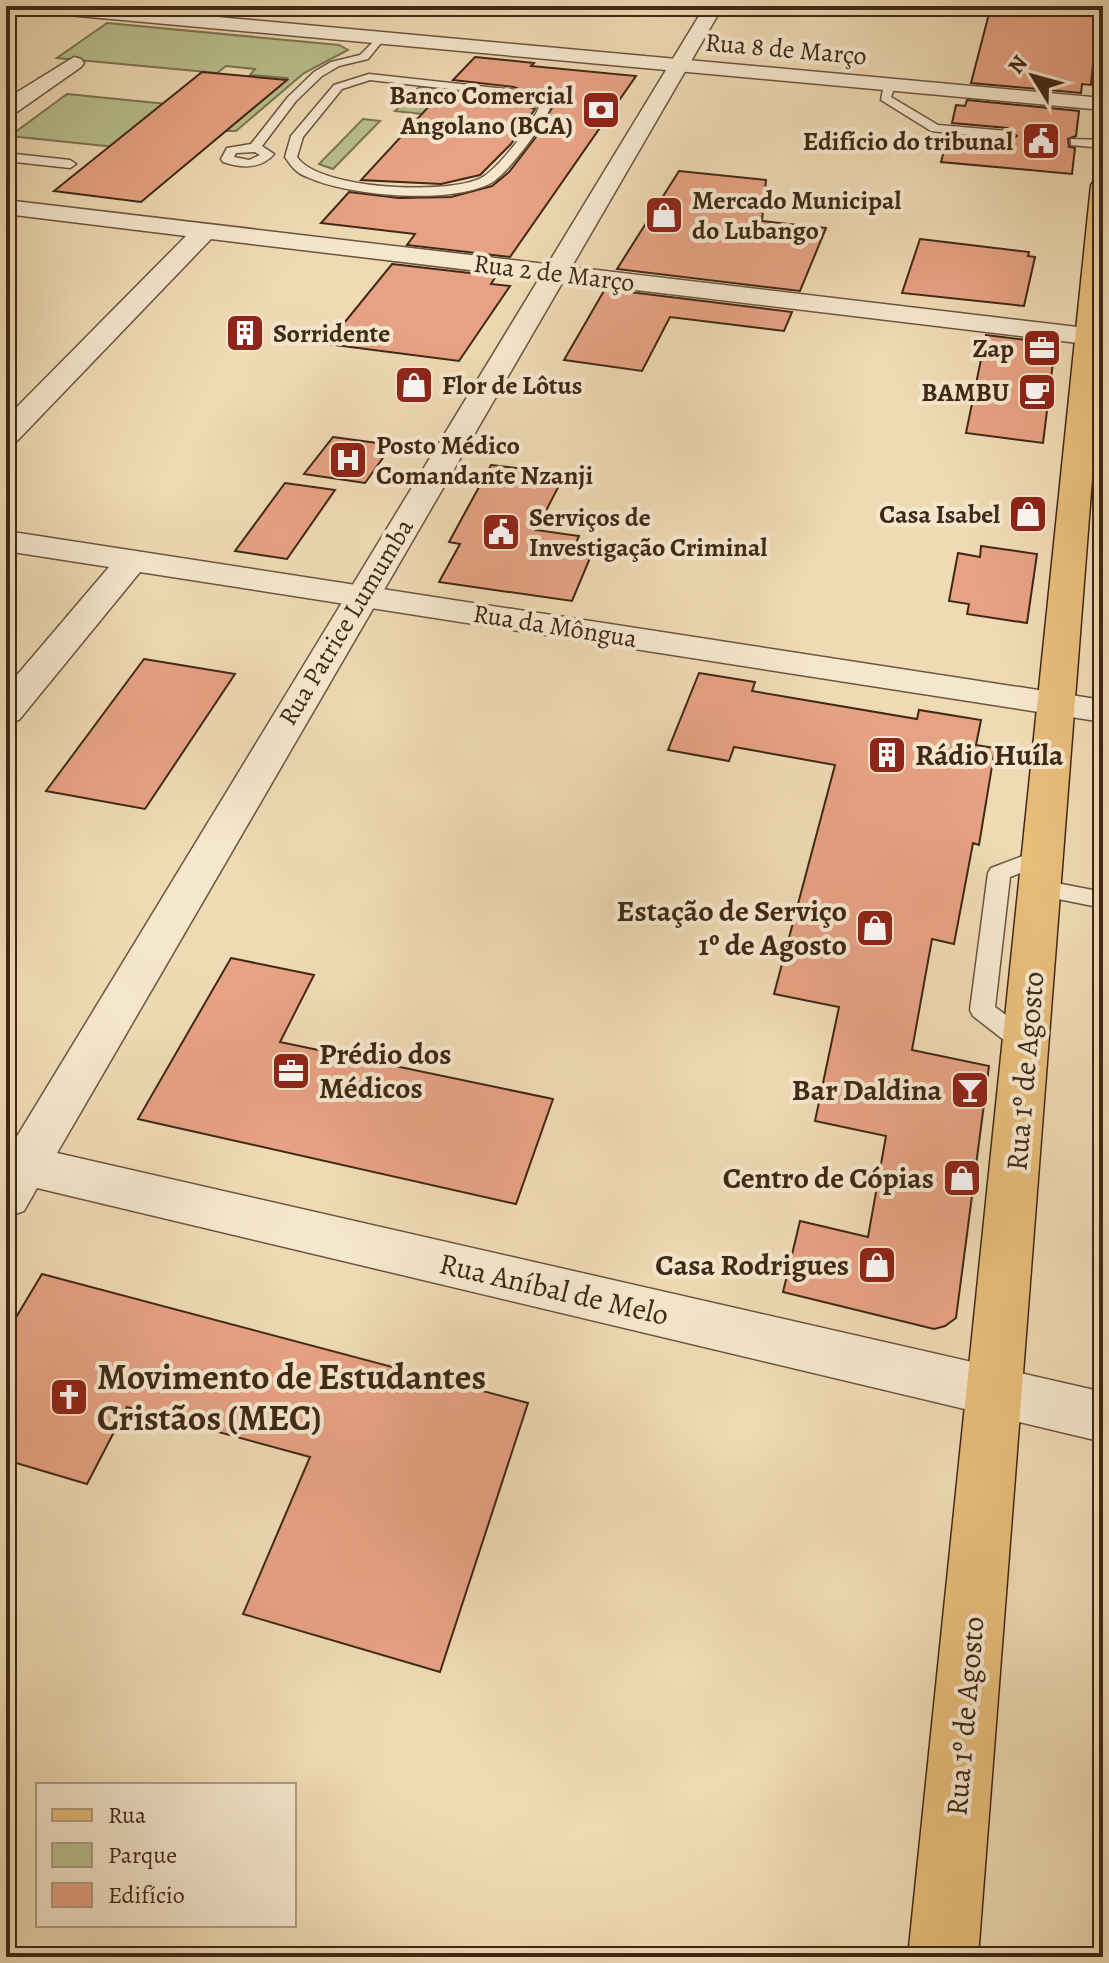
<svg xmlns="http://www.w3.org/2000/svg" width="1109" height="1963" font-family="Alegreya,serif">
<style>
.green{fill:#b9c08e;stroke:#7c7452;stroke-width:2}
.building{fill:#e7a283;stroke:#402816;stroke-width:2}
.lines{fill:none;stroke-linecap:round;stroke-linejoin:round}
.service-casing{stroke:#6c543e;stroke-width:3}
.minor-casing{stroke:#6c543e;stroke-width:3}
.tertiary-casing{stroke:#6c543e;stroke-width:3}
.primary-casing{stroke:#402816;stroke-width:3}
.service{fill:#f5e7ce;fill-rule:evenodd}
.minor{fill:#f5e7ce;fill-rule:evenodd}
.tertiary{fill:#f5e7ce;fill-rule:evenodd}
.primary{fill:#e8bd7a;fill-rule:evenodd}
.labels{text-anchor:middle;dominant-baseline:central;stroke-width:8;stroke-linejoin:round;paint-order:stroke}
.far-street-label{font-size:26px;fill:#402816;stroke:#f5e7ce}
.far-poi-label{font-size:26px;font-weight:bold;fill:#402816;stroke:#f5e7ce;text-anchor:end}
.poi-label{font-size:30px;font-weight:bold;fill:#402816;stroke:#f5e7ce;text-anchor:end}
.street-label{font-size:30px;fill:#402816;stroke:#f5e7ce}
.near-poi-label{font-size:36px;font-weight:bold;fill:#402816;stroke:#f5e7ce;text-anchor:start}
</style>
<rect width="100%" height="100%" fill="#efdab4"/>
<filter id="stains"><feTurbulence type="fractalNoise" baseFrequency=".0025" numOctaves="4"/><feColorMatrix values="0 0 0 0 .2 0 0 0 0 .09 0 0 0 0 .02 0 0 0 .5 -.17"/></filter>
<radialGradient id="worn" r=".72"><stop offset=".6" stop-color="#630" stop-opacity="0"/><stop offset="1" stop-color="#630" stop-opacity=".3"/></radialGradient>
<path class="green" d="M107 23 339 45 348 50 304 73 236 131H199L279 87 287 78 250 75 255 69 226 66 217 73 57 58Z
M419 87 492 94 486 100 422 114 395 111Z
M67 94 177 105 124 148 10 136Z
M363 119 380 121 333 169 319 164Z"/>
<path class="building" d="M991 6H1046L1098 12 1091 85 1082 84 1081 93 971 83Z
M475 57 534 63 531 66 636 76 510 257 407 245 415 234 321 223 349 192 399 198 451 197 492 186 509 172 536 137 554 104 514 87 453 80Z
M202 72 287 80 141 202 54 191Z
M443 91 511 99 535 109 511 144 480 175 441 184 361 180Z
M967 100 1079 111 1076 136 1068 139 1069 147 1075 148 1072 174 941 162 948 136 1008 142 1017 136 1008 128 952 123 956 105 965 106Z
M679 171 766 180 762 221 826 228 800 291 617 269Z
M920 239 1029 252 1028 256 1035 257 1024 306 902 293Z
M392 264 496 276 491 284 510 286 459 361 327 344Z
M605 289 792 312 784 331 670 317 642 371 564 360Z
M986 335 1043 342 1055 346 1043 443 966 433Z
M333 437 392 445 365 483 304 474Z
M491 465 565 474 536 530 579 536 571 555 590 558 572 601 439 582 460 544 449 542Z
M285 483 335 490 287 559 235 551Z
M981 546 1037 554 1027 623 967 614 969 604 949 601 958 553 980 557Z
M144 659 235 674 145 809 46 791Z
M699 673 755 682 752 691 917 719 919 710 981 720 976 745 995 748 979 845 973 843 954 944 932 939 912 1050 989 1066 956 1318 945 1326 934 1329 783 1292 800 1221 868 1237 886 1136 815 1121 839 1007 774 994 835 765 734 747 729 761 668 750Z
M231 958 314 975 280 1042 553 1099 516 1204 138 1119Z
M42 1274 528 1403 440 1672 243 1614 310 1457 127 1407 87 1484 6 1460V1334Z"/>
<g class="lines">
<g class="service-casing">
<path id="service" d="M1091 6H1103V10L1092 8Z
M380 35 385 38 368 59 339 66 322 76 296 101 262 146 274 154C260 170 241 168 223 162L221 159 227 148 251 144 288 97 314 72 331 62 360 55ZM255 152 260 155 249 160 234 157 236 153Z
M369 74 514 90 551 105C546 123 507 174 491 183 450 205 348 196 307 177 296 173 291 166 285 157L291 136 334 85ZM370 80 512 96 539 107C532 125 498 169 481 178 447 195 319 190 297 157L303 137 342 89Z
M890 81 896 84 891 97 938 125 1008 131 1014 135 1008 139 931 131 881 100 884 84Z
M1071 139 1103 140V148L1071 145Z
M6 153 70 160 76 164 70 168 6 161Z
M1044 848 1052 851 1055 856 1052 861 1010 877 995 1007 1036 1037 1039 1044 1036 1051 1027 1053 1018 1051 973 1016 970 1010 988 873 991 868Z
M1041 880 1103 892V908L1033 894 1030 888 1033 882Z"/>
</g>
<g class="minor-casing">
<path id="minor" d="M26 6H97L1103 98V110L35 12Z
M74 57 81 59 84 63 81 67 14 114 6 115V99Z
M6 200 1103 330V346L211 239 17 441 6 444V418L186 236 6 214Z
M6 531 1103 700V722L140 572 19 720 6 723V688L109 567 6 551Z"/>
</g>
<g class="tertiary-casing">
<path id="tertiary" d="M705 6H723L57 1153 1103 1392V1442L37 1188 24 1211 6 1217V1141L13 1143Z"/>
</g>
<g class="primary-casing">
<path id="primary" d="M1103 178V336L978 1957H908L1091 185 1095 180Z"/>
</g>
<use href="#service" class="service"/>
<use href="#minor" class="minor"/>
<use href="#tertiary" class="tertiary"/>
<use href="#primary" class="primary"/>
</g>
<defs>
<g id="bank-square" transform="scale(2)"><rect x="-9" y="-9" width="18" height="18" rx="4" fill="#8f2418" stroke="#f5e7ce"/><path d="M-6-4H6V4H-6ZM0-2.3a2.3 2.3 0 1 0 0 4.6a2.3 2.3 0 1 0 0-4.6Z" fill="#fff"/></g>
<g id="civic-square" transform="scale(2)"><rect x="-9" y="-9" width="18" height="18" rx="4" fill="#8f2418" stroke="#f5e7ce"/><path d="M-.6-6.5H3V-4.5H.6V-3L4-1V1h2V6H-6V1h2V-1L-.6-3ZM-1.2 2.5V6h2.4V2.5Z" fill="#fff"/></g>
<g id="shop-square" transform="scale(2)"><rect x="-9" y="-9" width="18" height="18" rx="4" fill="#8f2418" stroke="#f5e7ce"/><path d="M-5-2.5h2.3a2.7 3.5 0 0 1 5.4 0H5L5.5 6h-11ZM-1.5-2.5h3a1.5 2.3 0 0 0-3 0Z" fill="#fff"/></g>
<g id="building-square" transform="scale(2)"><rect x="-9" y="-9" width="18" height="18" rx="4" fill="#8f2418" stroke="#f5e7ce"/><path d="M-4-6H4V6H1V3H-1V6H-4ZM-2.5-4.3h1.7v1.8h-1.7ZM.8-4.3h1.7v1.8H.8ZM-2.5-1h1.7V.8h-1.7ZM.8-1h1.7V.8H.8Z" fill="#fff"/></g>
<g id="office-square" transform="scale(2)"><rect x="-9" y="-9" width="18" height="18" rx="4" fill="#8f2418" stroke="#f5e7ce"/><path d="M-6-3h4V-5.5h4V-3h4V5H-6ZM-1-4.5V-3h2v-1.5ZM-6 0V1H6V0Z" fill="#fff"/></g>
<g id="cafe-square" transform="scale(2)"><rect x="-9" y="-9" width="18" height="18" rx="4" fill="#8f2418" stroke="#f5e7ce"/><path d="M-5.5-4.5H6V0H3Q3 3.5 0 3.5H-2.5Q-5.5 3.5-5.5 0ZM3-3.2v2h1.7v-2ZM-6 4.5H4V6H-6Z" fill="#fff"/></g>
<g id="hospital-square" transform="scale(2)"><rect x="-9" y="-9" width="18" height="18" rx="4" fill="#8f2418" stroke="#f5e7ce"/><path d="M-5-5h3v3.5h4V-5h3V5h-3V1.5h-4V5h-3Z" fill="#fff"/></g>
<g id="bar-square" transform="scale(2)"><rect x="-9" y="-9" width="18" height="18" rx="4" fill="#8f2418" stroke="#f5e7ce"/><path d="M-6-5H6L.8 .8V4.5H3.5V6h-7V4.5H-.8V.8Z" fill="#fff"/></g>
<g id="church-square" transform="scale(2)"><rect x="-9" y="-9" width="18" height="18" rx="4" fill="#8f2418" stroke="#f5e7ce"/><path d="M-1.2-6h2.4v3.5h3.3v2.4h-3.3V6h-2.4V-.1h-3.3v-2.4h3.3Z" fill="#fff"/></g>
</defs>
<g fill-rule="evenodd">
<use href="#bank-square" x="601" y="110"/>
<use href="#civic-square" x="1041" y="141"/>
<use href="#shop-square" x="664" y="215"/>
<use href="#building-square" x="245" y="333"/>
<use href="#office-square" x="1042" y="348"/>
<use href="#shop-square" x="414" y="385"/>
<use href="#cafe-square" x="1037" y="392"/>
<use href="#hospital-square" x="348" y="460"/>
<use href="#shop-square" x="1028" y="514"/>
<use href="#civic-square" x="501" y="532"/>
<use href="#building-square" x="887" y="755"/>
<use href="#shop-square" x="875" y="928"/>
<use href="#office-square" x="291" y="1071"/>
<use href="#bar-square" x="970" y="1090"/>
<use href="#shop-square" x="962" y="1178"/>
<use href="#shop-square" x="877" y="1265"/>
<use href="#church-square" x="69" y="1397"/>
</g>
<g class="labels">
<g class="far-street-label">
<text transform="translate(786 49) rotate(5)">Rua 8 de Março</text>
<text transform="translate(554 273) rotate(7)">Rua 2 de Março</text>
<text transform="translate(346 622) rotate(-59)">Rua Patrice Lumumba</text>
<text transform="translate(555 626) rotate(9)">Rua da Môngua</text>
</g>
<g class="far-poi-label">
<text x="573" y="95">Banco Comercial<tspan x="573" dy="30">Angolano (BCA)</tspan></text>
<text x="1013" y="141">Edifício do tribunal</text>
<text x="692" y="200" text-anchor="start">Mercado Municipal<tspan x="692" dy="30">do Lubango</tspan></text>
<text x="273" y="333" text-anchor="start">Sorridente</text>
<text x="1014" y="348">Zap</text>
<text x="442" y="385" text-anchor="start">Flor de Lôtus</text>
<text x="1009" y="392">BAMBU</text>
<text x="376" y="445" text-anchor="start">Posto Médico<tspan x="376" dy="30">Comandante Nzanji</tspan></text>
<text x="1000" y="514">Casa Isabel</text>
<text x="529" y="517" text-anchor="start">Serviços de<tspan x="529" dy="30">Investigação Criminal</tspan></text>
</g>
<g class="poi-label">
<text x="915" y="755" text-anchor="start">Rádio Huíla</text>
<text x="847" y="911">Estação de Serviço<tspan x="847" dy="34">1º de Agosto</tspan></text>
<text x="319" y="1054" text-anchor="start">Prédio dos<tspan x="319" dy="34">Médicos</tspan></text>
<text x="942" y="1090">Bar Daldina</text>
<text x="934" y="1178">Centro de Cópias</text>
<text x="849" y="1265">Casa Rodrigues</text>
</g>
<g class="street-label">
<text transform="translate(1025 1071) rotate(-85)">Rua 1º de Agosto</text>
<text transform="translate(554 1289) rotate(13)">Rua Aníbal de Melo</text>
<text transform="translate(965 1716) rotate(-85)">Rua 1º de Agosto</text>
</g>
<g class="near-poi-label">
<text x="97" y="1376">Movimento de Estudantes<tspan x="97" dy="41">Cristãos (MEC)</tspan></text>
</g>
</g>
<rect width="1109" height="1963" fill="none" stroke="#efdab4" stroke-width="32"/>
<rect x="8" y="8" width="1093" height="1947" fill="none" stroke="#402816" stroke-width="4"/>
<rect x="16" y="16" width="1077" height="1931" fill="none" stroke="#402816" stroke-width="2"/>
<rect x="36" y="1783" width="260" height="144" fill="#f5e7ce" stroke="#ad9b84" stroke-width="2"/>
<rect x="52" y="1809" width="40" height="12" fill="#e8bd7a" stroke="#ad9b84" stroke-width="2"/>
<text x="108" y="1823" font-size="24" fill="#402816">Rua</text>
<rect x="52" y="1843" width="40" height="24" fill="#b9c08e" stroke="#ad9b84" stroke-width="2"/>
<text x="108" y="1863" font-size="24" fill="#402816">Parque</text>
<rect x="52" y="1883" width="40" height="24" fill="#e7a283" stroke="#ad9b84" stroke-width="2"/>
<text x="108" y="1903" font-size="24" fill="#402816">Edifício</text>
<g transform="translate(1033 76) rotate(307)" stroke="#f5e7ce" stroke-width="6" paint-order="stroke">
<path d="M0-6L14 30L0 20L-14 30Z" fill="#402816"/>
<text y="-12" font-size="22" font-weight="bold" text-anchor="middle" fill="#402816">N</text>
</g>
<rect width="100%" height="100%" filter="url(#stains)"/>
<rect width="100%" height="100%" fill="url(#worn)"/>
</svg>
